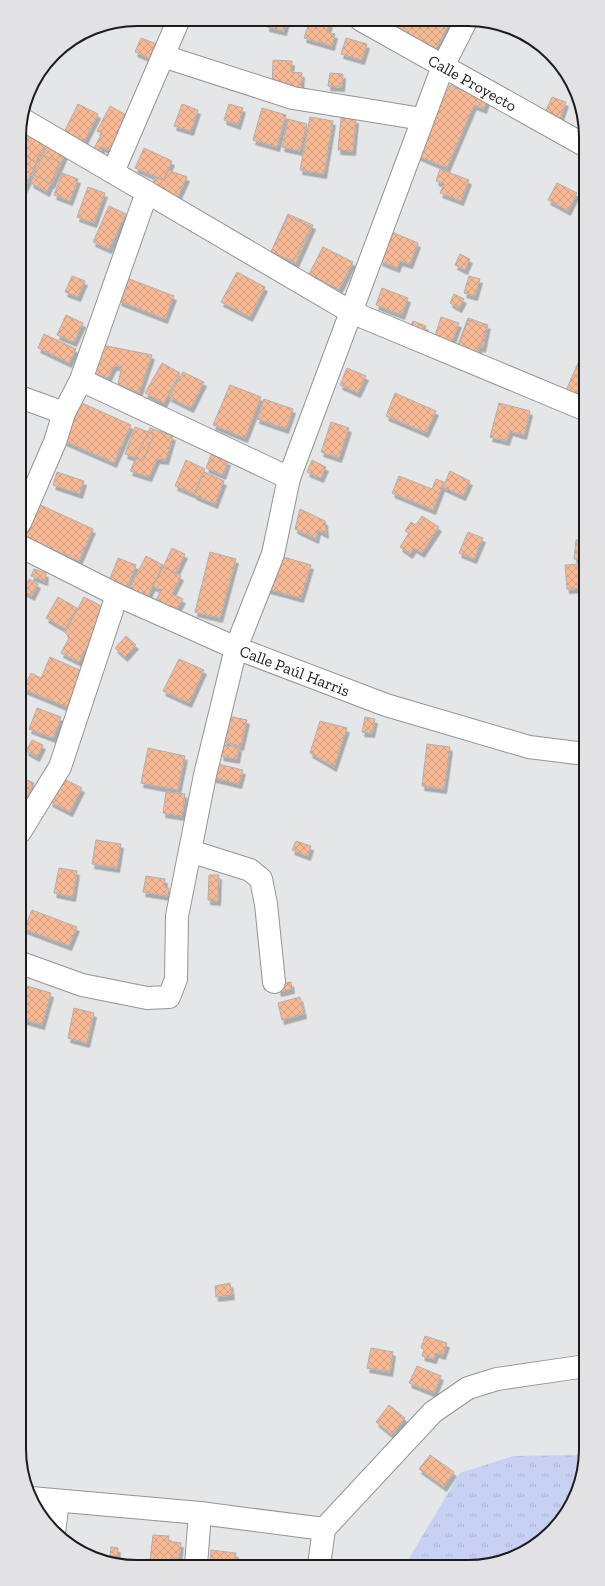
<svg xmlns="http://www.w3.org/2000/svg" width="605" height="1586" font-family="'Zilla Slab',serif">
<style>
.grass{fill:url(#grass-tufts)}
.building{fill:url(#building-cross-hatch);stroke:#b1afae;filter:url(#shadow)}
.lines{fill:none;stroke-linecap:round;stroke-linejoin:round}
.minor-casing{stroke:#949496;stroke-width:24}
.minor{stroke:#fff;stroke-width:22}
.labels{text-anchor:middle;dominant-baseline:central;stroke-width:3;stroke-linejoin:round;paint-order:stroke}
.street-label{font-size:16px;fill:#1c1c1d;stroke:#f3f3f5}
.rim{fill:none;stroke:#1c1c1d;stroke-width:2}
</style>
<defs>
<pattern id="grass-tufts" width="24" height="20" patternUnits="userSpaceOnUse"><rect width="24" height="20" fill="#c6d1f4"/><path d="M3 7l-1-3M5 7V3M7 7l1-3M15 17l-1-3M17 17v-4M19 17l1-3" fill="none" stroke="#aab3d1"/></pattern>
<pattern id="building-cross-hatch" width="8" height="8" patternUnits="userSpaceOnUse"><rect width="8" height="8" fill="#f6b994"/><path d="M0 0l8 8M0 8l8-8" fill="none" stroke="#d29e7f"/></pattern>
<filter id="shadow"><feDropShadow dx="2.5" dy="4.5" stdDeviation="0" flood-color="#0004"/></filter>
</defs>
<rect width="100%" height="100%" fill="#e5e6e8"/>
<path class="grass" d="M586 1455 577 1494 557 1527 527 1551 492 1565H405L460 1473 513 1456Z"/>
<path class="building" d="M268 20H287L284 31 267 27Z
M310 20H320L330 23 327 32 335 34 332 46 304 38Z
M399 21H444L449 24 434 52 395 31Z
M141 38 159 45 153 60 135 52Z
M346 38 367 44 362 60 341 54Z
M273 60 292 61 291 72 302 73 301 91 272 89Z
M330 73 343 74 342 87 328 86Z
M450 85 487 100 484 109 474 105 447 168 411 153 439 88 447 91Z
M552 97 566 102 559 122 545 113Z
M78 104 98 114 84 142 64 132Z
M182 104 198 110 191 131 174 126Z
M229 104 243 108 238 125 224 120Z
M110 106 130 117 112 152 102 147 100 153 93 150 102 133 97 131Z
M262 108 286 115 277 147 253 140Z
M310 117 333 121 324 174 300 170Z
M341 118 356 119 353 151 338 150Z
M288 119 307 124 300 151 282 147Z
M28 136 46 145 19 199V153Z
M47 146 65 154 52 184 34 175Z
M144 148 172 161 164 180 135 168Z
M19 154 37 162 19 198Z
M39 154 60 162 47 192 31 183Z
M440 169 469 180 461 201 440 193 444 184 436 181Z
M168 170 187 177 177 199 151 188 155 177 164 180Z
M62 173 78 179 70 201 54 195Z
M557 183 577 193 568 211 548 200Z
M88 187 105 193 94 223 77 217Z
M581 192H584V225H580Z
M109 206 126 214 109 249 93 242Z
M288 214 313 225 296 263 271 252Z
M288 216 311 227 293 262 271 252Z
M392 232 418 243 410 264 400 261 397 268 380 261Z
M323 247 353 262 339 290 309 274Z
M460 254 470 259 465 270 455 265Z
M237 272 265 287 250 317 221 302Z
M72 276 85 281 78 297 65 292Z
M469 276 480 279 475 296 464 293Z
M127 278 174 296 165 319 119 301Z
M382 288 408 298 402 315 376 305Z
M454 294 464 299 459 308 450 303Z
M66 315 83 323 74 342 57 335Z
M441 317 459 323 452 342 435 336Z
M468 318 488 325 476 357 456 350Z
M468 320 487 328 483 348 479 346 474 359 456 352Z
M413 321 426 326 422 338 408 332Z
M44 334 76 349 69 363 38 348Z
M102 345 152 355 139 393 118 384 122 366H114L108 378 93 373Z
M162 363 180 373 164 403 145 393Z
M578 363 584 366V396L582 401 565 393Z
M347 368 366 376 358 393 340 385Z
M183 372 204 382 191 408 169 397Z
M230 385 261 397 245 438 213 425Z
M395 393 436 411 426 433 386 416Z
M264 399 293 409 286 429 257 419Z
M82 403 131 425 114 463 64 441Z
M499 403 530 411 524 435 510 431 507 441 490 437Z
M331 422 349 428 339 458 321 452Z
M135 427 154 434 143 461 125 454Z
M150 428 173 436 166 460 157 459 149 477 130 471Z
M211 455 228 461 223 475 206 468Z
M186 460 205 469 194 494 175 486Z
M312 460 326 467 321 478 307 472Z
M450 471 470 481 463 496 443 487Z
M57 472 84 481 80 494 53 485Z
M204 472 224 481 215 504 194 495Z
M399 476 432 489 436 479 444 482 433 510 392 493Z
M34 502 93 529 79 561 20 535Z
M300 509 325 521 326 534 318 530 316 539 295 529Z
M422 516 439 527 422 553 414 548 410 554 400 547 409 533 405 531 411 522 416 525Z
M468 532 483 538 474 559 459 553Z
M576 540H584V560L574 559Z
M172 548 185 554 176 573 163 567Z
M210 552 236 559 220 618 195 612Z
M273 554 311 565 301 598 264 588Z
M146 556 163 565 144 604 126 595Z
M118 558 136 565 127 588 109 581Z
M584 564V588L567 589 565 565Z
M163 567 181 576 172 594 183 599 174 615 154 604 161 590 153 586Z
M34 569 46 573 45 581 31 576Z
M29 579 38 584 32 596 23 591Z
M58 597 77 608 65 629 46 618Z
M84 597 107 609 79 662 61 653 69 638 65 632Z
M126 636 136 645 125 657 115 648Z
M50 657 82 671 67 707 23 689 31 673 41 678Z
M179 659 204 670 189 703 163 691Z
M37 708 61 717 53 738 29 729Z
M228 716 247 720 241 746 223 742Z
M365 717 375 719 372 733 362 732Z
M320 721 347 728 334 767 310 753Z
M32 740 43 745 37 757 26 751Z
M427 744 450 747 444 789 422 786Z
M223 745 239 747 237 759 221 756Z
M148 748 185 756 178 790 141 783Z
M214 763 243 770 239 784 210 777Z
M20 777 34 783 25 801 20 799Z
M62 778 82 788 70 812 50 802Z
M166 792 185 794 182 816 163 813Z
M585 819V848L580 820Z
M96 840 121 844 117 868 92 864Z
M296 841 311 846 308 856 292 850Z
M59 868 77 871 73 897 54 893Z
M209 875H219L218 901 208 900Z
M146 876 165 879 164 887 169 888 168 896 143 892Z
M32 910 77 927 69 946 24 929Z
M291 982 292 989 279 992 277 985Z
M27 986 51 993 42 1025 21 1019V1006Z
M300 997 304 1014 282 1020 278 1003Z
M74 1008 94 1013 87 1043 68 1038Z
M230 1283 232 1295 216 1297 215 1286Z
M425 1336 447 1343 443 1355 436 1353 434 1359 422 1356 424 1349 421 1348Z
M371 1348 393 1352 390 1372 367 1368Z
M417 1366 441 1376 434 1393 409 1383Z
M389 1405 405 1418 392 1435 376 1422Z
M430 1455 454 1472 444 1487 419 1469Z
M153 1535 169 1536 168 1541 181 1543 179 1558H171L170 1565H145L146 1559 150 1560Z
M111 1547 118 1548 117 1557 110 1556Z
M211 1550 236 1553 234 1565H210Z
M81 1551 96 1552 95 1558 84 1555Z"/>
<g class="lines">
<g class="minor-casing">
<g id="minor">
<path id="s1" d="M361 20 584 145"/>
<path d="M163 56 293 98 422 119"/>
<path d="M22 119 351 312 584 409"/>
<path d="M113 172 179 19"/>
<path d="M81 380 289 478"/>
<path d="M20 397 64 413"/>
<path d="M20 523 55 442 64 413 81 380 147 192"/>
<path id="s2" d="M20 546 117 595 236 648 386 705 529 747 585 754"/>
<path d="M20 832 60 767 117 595"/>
<path d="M190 851 250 870 261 879 266 904 274 982"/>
<path d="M21 963 82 985 147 998 169 997 176 979 177 916 205 775 236 648 273 554 289 478 443 66 466 21"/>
<path d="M31 1498 200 1513 324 1529"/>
<path d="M54 1533 58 1501"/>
<path d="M196 1565 200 1513"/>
<path d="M319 1565 324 1529 433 1412 468 1388 497 1379 586 1366"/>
</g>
</g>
<use href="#minor" class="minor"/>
</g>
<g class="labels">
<g class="street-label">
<text stroke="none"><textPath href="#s1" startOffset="128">Calle Proyecto</textPath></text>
<text stroke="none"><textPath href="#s2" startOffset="302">Calle Paúl Harris</textPath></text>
</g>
</g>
<path d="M0 0H605V1586H0ZM137 26H468A111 111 0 0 1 579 137V1449A111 111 0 0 1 468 1560H137A111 111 0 0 1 26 1449V137A111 111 0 0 1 137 26Z" fill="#e2e2e4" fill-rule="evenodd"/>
<path class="rim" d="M137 26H468A111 111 0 0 1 579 137V1449A111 111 0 0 1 468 1560H137A111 111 0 0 1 26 1449V137A111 111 0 0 1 137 26Z"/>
</svg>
